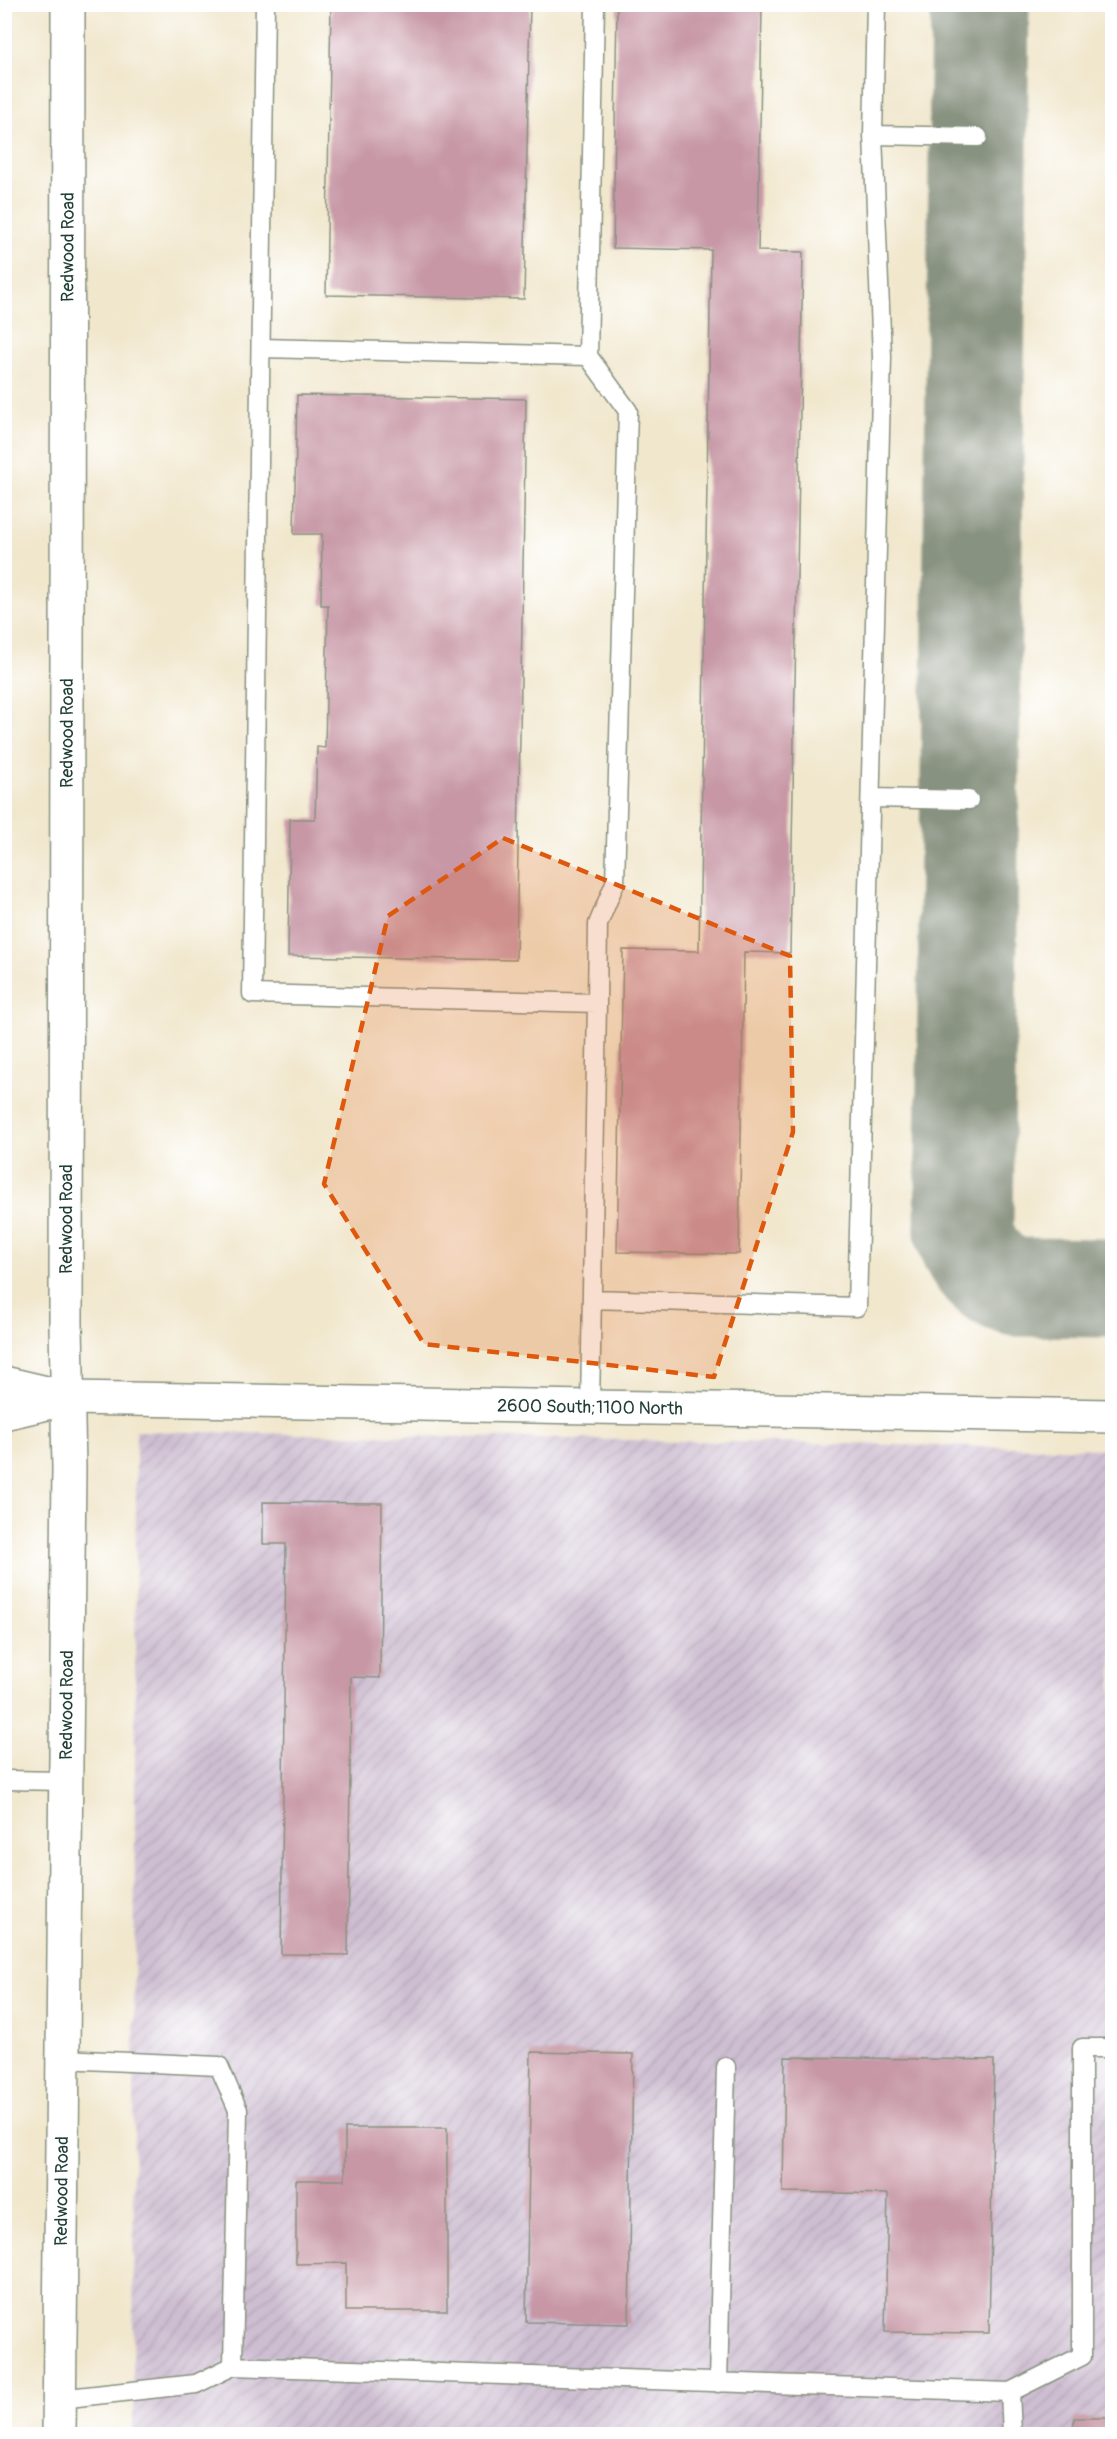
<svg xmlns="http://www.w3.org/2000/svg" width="1117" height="2439" font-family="Pangolin,sans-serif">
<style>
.industrial{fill:url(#industrial-furrows)}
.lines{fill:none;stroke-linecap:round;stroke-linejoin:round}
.taxiway{stroke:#889280;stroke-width:99}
.building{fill:#c797a6}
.service-casing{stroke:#889280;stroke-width:21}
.tertiary-casing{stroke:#889280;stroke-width:36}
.secondary-casing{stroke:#889280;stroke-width:36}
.service{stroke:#fff;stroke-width:18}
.tertiary{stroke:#fff;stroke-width:33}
.secondary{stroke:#fff;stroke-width:33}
.marked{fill:#de580e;fill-opacity:0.2;stroke:#de580e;stroke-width:4.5;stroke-dasharray:12 8;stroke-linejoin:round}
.labels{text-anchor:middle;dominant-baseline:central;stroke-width:6;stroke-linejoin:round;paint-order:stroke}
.street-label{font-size:18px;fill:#1f3d34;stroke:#fff}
</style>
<defs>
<pattern id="industrial-furrows" width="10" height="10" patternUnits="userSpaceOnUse" patternTransform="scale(1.5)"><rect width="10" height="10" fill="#cebed1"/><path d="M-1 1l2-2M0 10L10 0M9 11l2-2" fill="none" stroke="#b0a4b4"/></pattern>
</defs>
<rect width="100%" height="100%" fill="#fff"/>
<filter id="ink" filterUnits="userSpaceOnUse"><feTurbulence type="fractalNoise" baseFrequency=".0167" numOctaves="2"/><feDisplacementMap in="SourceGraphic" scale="12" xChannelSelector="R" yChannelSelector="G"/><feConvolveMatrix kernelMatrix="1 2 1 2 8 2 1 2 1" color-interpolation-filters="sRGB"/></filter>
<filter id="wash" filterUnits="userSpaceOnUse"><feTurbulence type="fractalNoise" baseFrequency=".008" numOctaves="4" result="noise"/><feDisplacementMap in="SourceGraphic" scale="24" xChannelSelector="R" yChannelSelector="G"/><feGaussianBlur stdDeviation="1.35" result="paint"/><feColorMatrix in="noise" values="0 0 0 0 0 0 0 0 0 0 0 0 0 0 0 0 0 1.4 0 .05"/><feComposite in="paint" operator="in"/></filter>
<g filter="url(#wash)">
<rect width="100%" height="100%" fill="#f1e7cd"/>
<path class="industrial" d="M136 1431 1112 1449V2434H133Z"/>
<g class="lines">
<path class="taxiway" d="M980 4 964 1231C971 1258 989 1281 1017 1287L1112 1288"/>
</g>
<g id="blocks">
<path class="building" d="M331 4H530L524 299 326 295Z
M617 4H762L758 251 803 252 790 953 744 952 739 1254 617 1252 623 950 699 951 711 250 613 248Z
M297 395 526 399 516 960 288 956 290 819H315L317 747 325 748 328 605H321L322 534H294Z
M263 1502 382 1503 380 1678 351 1677 348 1955 281 1954 286 1544H263Z
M531 2052 633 2054 629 2324 526 2322Z
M785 2057 994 2060 989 2333 885 2332 888 2194 783 2192Z
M345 2128H447V2311H346V2263L296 2264V2180H345Z
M1074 2418H1112V2434H1073Z"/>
</g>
</g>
<g filter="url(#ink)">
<use href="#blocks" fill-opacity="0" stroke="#889280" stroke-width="1.5"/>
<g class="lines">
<g class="service-casing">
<path id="service" d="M265 4 252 994 597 1003 590 1407
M595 4 588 356 628 411 615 883 598 924 597 1003
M873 135 978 137
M261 348 588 356
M871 798 969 800
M592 1299 857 1307 882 357 873 135 876 4
M4 1780 66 1781
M233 2366 1010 2392 1012 2434
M718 2383 726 2067
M1010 2392 1082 2356V2048H1112
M59 2399 196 2384 233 2366 238 2110 219 2066 62 2059"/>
</g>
<g class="tertiary-casing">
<path id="tertiary" d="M4 1383 68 1398
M4 1413 60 1400"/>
</g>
<g class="secondary-casing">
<g id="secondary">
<path id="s1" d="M68 1398 1112 1416"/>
<path id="s2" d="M59 2434 69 1468 66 1326 68 4"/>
</g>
</g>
<use href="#service" class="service"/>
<use href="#tertiary" class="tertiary"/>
<use href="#secondary" class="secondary"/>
</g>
</g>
<path class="marked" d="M503 838 790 956 793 1132 714 1377 424 1344 324 1184 388 916Z"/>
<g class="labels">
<g class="street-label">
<text stroke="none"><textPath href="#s2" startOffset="2187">Redwood Road</textPath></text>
<text stroke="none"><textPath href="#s2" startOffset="1701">Redwood Road</textPath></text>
<text stroke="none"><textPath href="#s2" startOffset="1215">Redwood Road</textPath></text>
<text stroke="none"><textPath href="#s1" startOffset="522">2600 South;1100 North</textPath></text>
<text stroke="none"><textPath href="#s2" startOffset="729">Redwood Road</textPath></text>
<text stroke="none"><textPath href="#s2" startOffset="243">Redwood Road</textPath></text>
</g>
</g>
<rect width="1117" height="2439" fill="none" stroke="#fff" stroke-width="24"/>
</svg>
